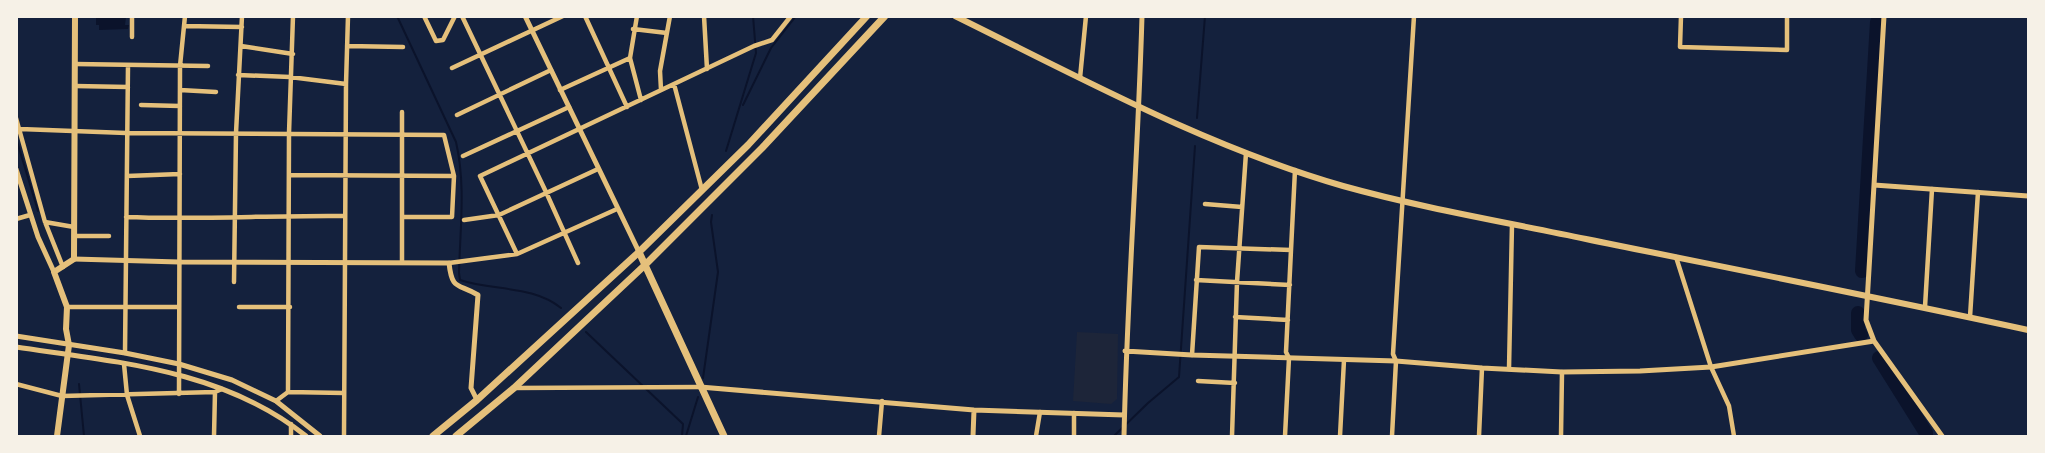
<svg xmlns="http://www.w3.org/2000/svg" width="2045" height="453" font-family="'Fira Sans Condensed',sans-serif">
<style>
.green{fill:#1d2539}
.water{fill:#0b132b}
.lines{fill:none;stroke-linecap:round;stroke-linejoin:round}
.stream{stroke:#0b132b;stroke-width:2}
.river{stroke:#0b132b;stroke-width:14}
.minor{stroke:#e5c07b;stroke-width:4.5}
.tertiary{stroke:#e5c07b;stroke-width:5}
.secondary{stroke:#e5c07b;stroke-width:6}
.primary{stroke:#e5c07b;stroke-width:7}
.trunk{stroke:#e5c07b;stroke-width:7}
</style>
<rect width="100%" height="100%" fill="#14213d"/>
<path class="green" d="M1077 332 1118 334 1117 399 1111 404 1073 401Z"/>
<path class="water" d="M96 17H126L125 25H129L128 29 99 30V25H96Z"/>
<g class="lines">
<path class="stream" d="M397 16 456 142C466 185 460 229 459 273L460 280C493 291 533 285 561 308
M743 105 771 48 796 16
M1197 118 1205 16
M16 138 38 211
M726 151 756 53 753 16
M586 332 683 424 682 436
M703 378 718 272 711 222 712 215
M79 384 84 436
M686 436 698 397
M1114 436 1148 403 1179 377 1195 146"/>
<path class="river" d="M1862 271 1877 22
M1858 313V330L1861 335
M1879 358 1926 433V436"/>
<path class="minor" d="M424 16 436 41 443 40 455 16
M462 16 546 192 578 263
M585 16 627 107
M637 16 630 58 641 100
M704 16 707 69
M1681 16 1680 47 1787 50V16
M184 26 242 27
M633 29 667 33
M132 37V16
M241 46 293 54
M347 46 403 47
M75 64 208 66
M452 68 563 16
M238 75 290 77 346 84
M1080 78 1086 16
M674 84 702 190
M75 86 128 87
M180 90 216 92
M560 90 630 58
M661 90 660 71 670 16
M141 105 180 106
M402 112V262
M457 115 551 70
M16 118 45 222 63 267
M20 129 126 133 444 135 454 176 290 175
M463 156 569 107
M127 176 180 174
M1205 204 1242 207
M126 217C199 220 272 215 345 216
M402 217H452L454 176
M16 219 30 215
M464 220 499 215 598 169
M45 222 74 227
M74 236H109
M1291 250 1295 170
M517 254 480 176 754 46 772 40 791 16
M1676 257 1711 367 1729 406 1734 436
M449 263 517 254 617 209
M1196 280 1290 285
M234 282 236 133 242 16
M67 307H179
M239 307H290
M1925 307 1932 189
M1235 317 1288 320
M1970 317 1978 192
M125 353 128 65
M1192 355 1199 247 1291 250 1286 352 1289 358 1285 436
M124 364 127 395 140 436
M1509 369 1512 224
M1198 381 1235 383
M16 384 62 396 215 392 222 389
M514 388 700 387
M288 392 289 133 293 16
M179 394 180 66 185 16
M276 401 288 392 344 393
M1074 413V436
M291 424V436
M214 436 215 392
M344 436 346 84 348 16
M879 436 882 401
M1036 436 1040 412
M1232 436 1237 282 1246 153
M1340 436 1344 360
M1392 436 1396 361 1393 354 1414 16
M1479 436 1482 368
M1561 436 1562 372"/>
<path class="tertiary" d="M525 16 639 252
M1884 16 1866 320 1874 341 1942 436
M16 169 38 237 54 272
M1874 185 2028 196
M74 259 179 262 449 263C452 291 458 283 478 295L471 388 477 400
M16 336 125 353 179 364 232 380 276 401 320 436
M16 347C117 362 224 370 306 436
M1125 351 1192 355 1396 361 1482 368 1562 372 1640 371 1711 367 1874 341
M700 387 974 410 1124 415
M973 436 974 410
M1124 436C1127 296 1138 157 1142 16"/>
<path class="secondary" d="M955 16C1081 78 1207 147 1343 186 1422 208 1505 222 1586 239 1733 269 1881 298 2028 330
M57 436 69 345 66 329 67 307 54 272 74 259 75 16"/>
<path class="primary" d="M639 252 724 436"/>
<path class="trunk" d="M433 436 477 400 639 252 748 145 867 16
M456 436 514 388 645 265 762 148 885 16"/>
</g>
<rect width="2045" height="453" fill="none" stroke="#f6f1e7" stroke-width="36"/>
</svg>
